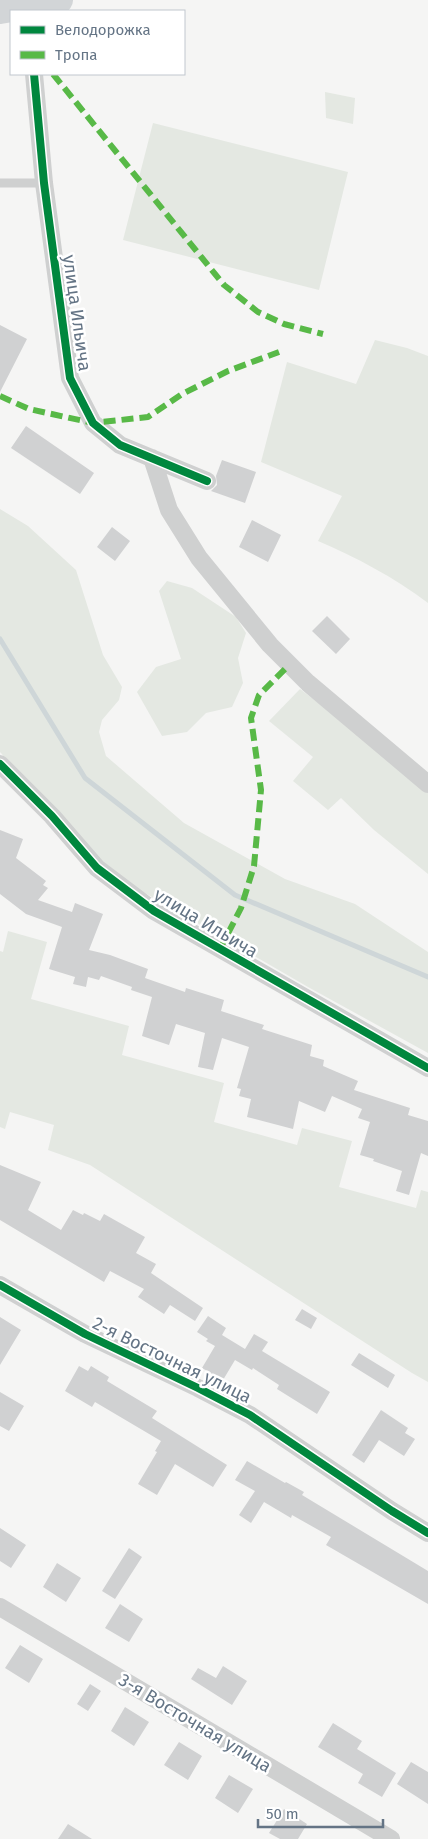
<svg xmlns="http://www.w3.org/2000/svg" width="428" height="1839" font-family="'Fira Sans',sans-serif">
<style>
.green{fill:#e4e8e2}
.lines{fill:none;stroke-linecap:round;stroke-linejoin:round}
.stream{stroke:#ced6d8;stroke-width:5}
.building{fill:#d0d1d2}
.lane{stroke:#cfd0d0;stroke-width:9}
.street{stroke:#cfd0d0;stroke-width:18}
.primary{stroke:#d2d5d7;stroke-width:28}
.quiet{stroke:#58b947;stroke-width:6;stroke-dasharray:12 6;stroke-linecap:butt}
.cycleway-casing{stroke:#fff;stroke-width:11}
.cycleway{stroke:#00873e;stroke-width:8}
.labels{text-anchor:middle;dominant-baseline:central;stroke-width:5;stroke-linejoin:round;paint-order:stroke}
.street-label{font-size:18px;fill:#647485;stroke:#fff}
</style>
<rect width="100%" height="100%" fill="#f5f5f4"/>
<path class="green" d="M325 92 355 98 353 124 326 118Z
M153 123 348 172 319 290 123 240Z
M375 340 407 348 428 356V603C395 578 356 557 318 541L342 496 261 462 287 362 356 384Z
M0 509 28 526 76 570 103 655 122 687 119 700 102 720 99 732 106 756 184 823 285 879 355 904 428 952V1053L308 987 138 889 91 852 0 752Z
M167 581 192 588 236 617 246 633 238 658 243 683 232 707 206 713 187 732 162 736 137 692 156 667 181 659 159 591Z
M300 689 428 786V874L374 830 341 798 328 810 293 781 313 757 269 721Z
M8 931 47 942 31 999 129 1026 122 1055 224 1083 214 1122 297 1145 302 1128 352 1141 339 1187 416 1208 421 1190 428 1192V1382L412 1373 90 1165 48 1150 54 1125 10 1112 5 1129 0 1127V951L3 952Z"/>
<g class="lines">
<path class="stream" d="M0 639 85 778 235 895 428 977"/>
</g>
<path class="building" d="M0 325 27 339 0 392Z
M26 426 94 473 80 494 11 448Z
M222 460 256 472 245 503 211 491 217 485 216 476Z
M252 520 281 535 268 562 239 547Z
M112 527 130 541 115 561 97 547Z
M327 616 350 639 336 654 312 631Z
M0 830 23 839 16 858 46 881 43 885 48 888 38 900 72 912 75 903 103 914 89 950 110 955 148 969 145 978 185 992 186 988 224 1000 221 1011 264 1025 262 1029 312 1045 310 1056 324 1060 323 1066 358 1081 354 1090 410 1108 408 1115 428 1121V1156L421 1153 409 1195 396 1191 402 1171 373 1161 374 1159 360 1155 370 1122 358 1118 362 1109 332 1096 325 1112 299 1101 293 1129 247 1117 251 1099 239 1096 241 1089 237 1088 249 1047 222 1038 213 1070 198 1067 205 1033 176 1024 169 1045 142 1036 152 997 131 990 132 987 101 976 99 980 88 977 86 987 73 984 75 977 49 969 62 927 26 914 0 894Z
M0 1165 41 1182 28 1210 61 1230 73 1210 83 1215 84 1213 100 1221 104 1214 145 1237 136 1253 156 1264 151 1273 203 1308 195 1321 170 1305 164 1314 138 1297 144 1289 110 1271 104 1282 0 1220Z
M302 1309 317 1318 311 1329 295 1320Z
M208 1316 226 1328 222 1335 245 1349 254 1334 268 1342 262 1351 330 1392 317 1414 277 1389 279 1385 253 1368 252 1370 235 1360 223 1380 202 1368 215 1346 206 1341 208 1339 197 1332Z
M0 1317 21 1330 0 1365Z
M359 1353 395 1375 388 1388 351 1365Z
M79 1366 88 1371 91 1366 109 1377 107 1381 157 1411 152 1418 227 1465 213 1487 175 1464 157 1495 138 1484 157 1452 155 1451 161 1441 95 1402 92 1407 65 1391Z
M0 1392 24 1406 9 1431 0 1426Z
M381 1410 408 1428 405 1433 415 1439 404 1456 379 1440 364 1463 352 1455Z
M247 1461 285 1483 286 1482 304 1492 302 1495 428 1571V1604L326 1545 331 1537 292 1515 291 1518 264 1502 251 1523 239 1515 255 1491 235 1480Z
M0 1528 26 1545 11 1568 0 1561Z
M129 1548 142 1557 115 1599 102 1591Z
M57 1563 81 1578 66 1602 43 1587Z
M120 1604 143 1619 129 1642 105 1628Z
M20 1645 43 1659 29 1683 5 1668Z
M223 1666 247 1681 232 1705 191 1679 198 1668 216 1678Z
M90 1684 101 1691 88 1711 77 1704Z
M125 1707 149 1722 134 1746 111 1731Z
M333 1723 362 1741 357 1749 396 1773 382 1797 358 1783 363 1774 318 1747Z
M179 1742 202 1756 188 1780 164 1765Z
M411 1762 428 1772V1804L397 1784Z
M229 1775 253 1789 238 1813 215 1798Z
M284 1809 307 1824 298 1839H280L269 1833Z
M68 1824 92 1839H58Z"/>
<g class="lines">
<path class="lane" d="M0 183H44"/>
<path class="street" d="M34 74 44 183 70 378 93 423 120 445 207 481
M152 458 169 510 199 558 270 645 308 683 428 784
M0 764 52 816 97 868 154 911 428 1068
M0 1285 85 1334 198 1388 250 1415 392 1511 428 1533
M0 1607 391 1839"/>
<path class="primary" d="M0 10 59 0"/>
<path class="quiet" d="M53 74 224 285 258 312 284 324 323 334
M0 396 29 409 93 423 148 417 182 394 228 371 279 352
M220 949 241 908 254 866 261 790 251 718 259 695 289 665"/>
<g class="cycleway-casing">
<path id="cycleway" d="M34 74 44 183 70 378 93 423 120 445 207 481
M0 764 52 816 97 868 154 911 428 1068
M0 1285 85 1334 198 1388 250 1415 392 1511 428 1533"/>
</g>
<use href="#cycleway" class="cycleway"/>
</g>
<g class="labels">
<g class="street-label">
<text transform="translate(77 313) rotate(82)">улица Ильича</text>
<text transform="translate(206 923) rotate(31)">улица Ильича</text>
<text transform="translate(172 1360) rotate(26)">2-я Восточная улица</text>
<text transform="translate(195 1723) rotate(31)">3-я Восточная улица</text>
</g>
</g>
<rect x="10" y="10" width="175" height="65" fill="#ffffff" stroke="#c1c7ce"/>
<rect x="20" y="26" width="25" height="8" fill="#00873e" stroke="#c1c7ce"/>
<text x="55" y="35" font-size="15" fill="#647485">Велодорожка</text>
<rect x="20" y="51" width="25" height="8" fill="#58b947" stroke="#c1c7ce"/>
<text x="55" y="60" font-size="15" fill="#647485">Тропа</text>
<path d="M258 1819v8h125v-8" fill="none" stroke="#647485" stroke-width="2.5"/>
<text x="266" y="1819" font-size="15" fill="#647485" stroke="#ffffff" stroke-width="4" paint-order="stroke">50 m</text>
</svg>
